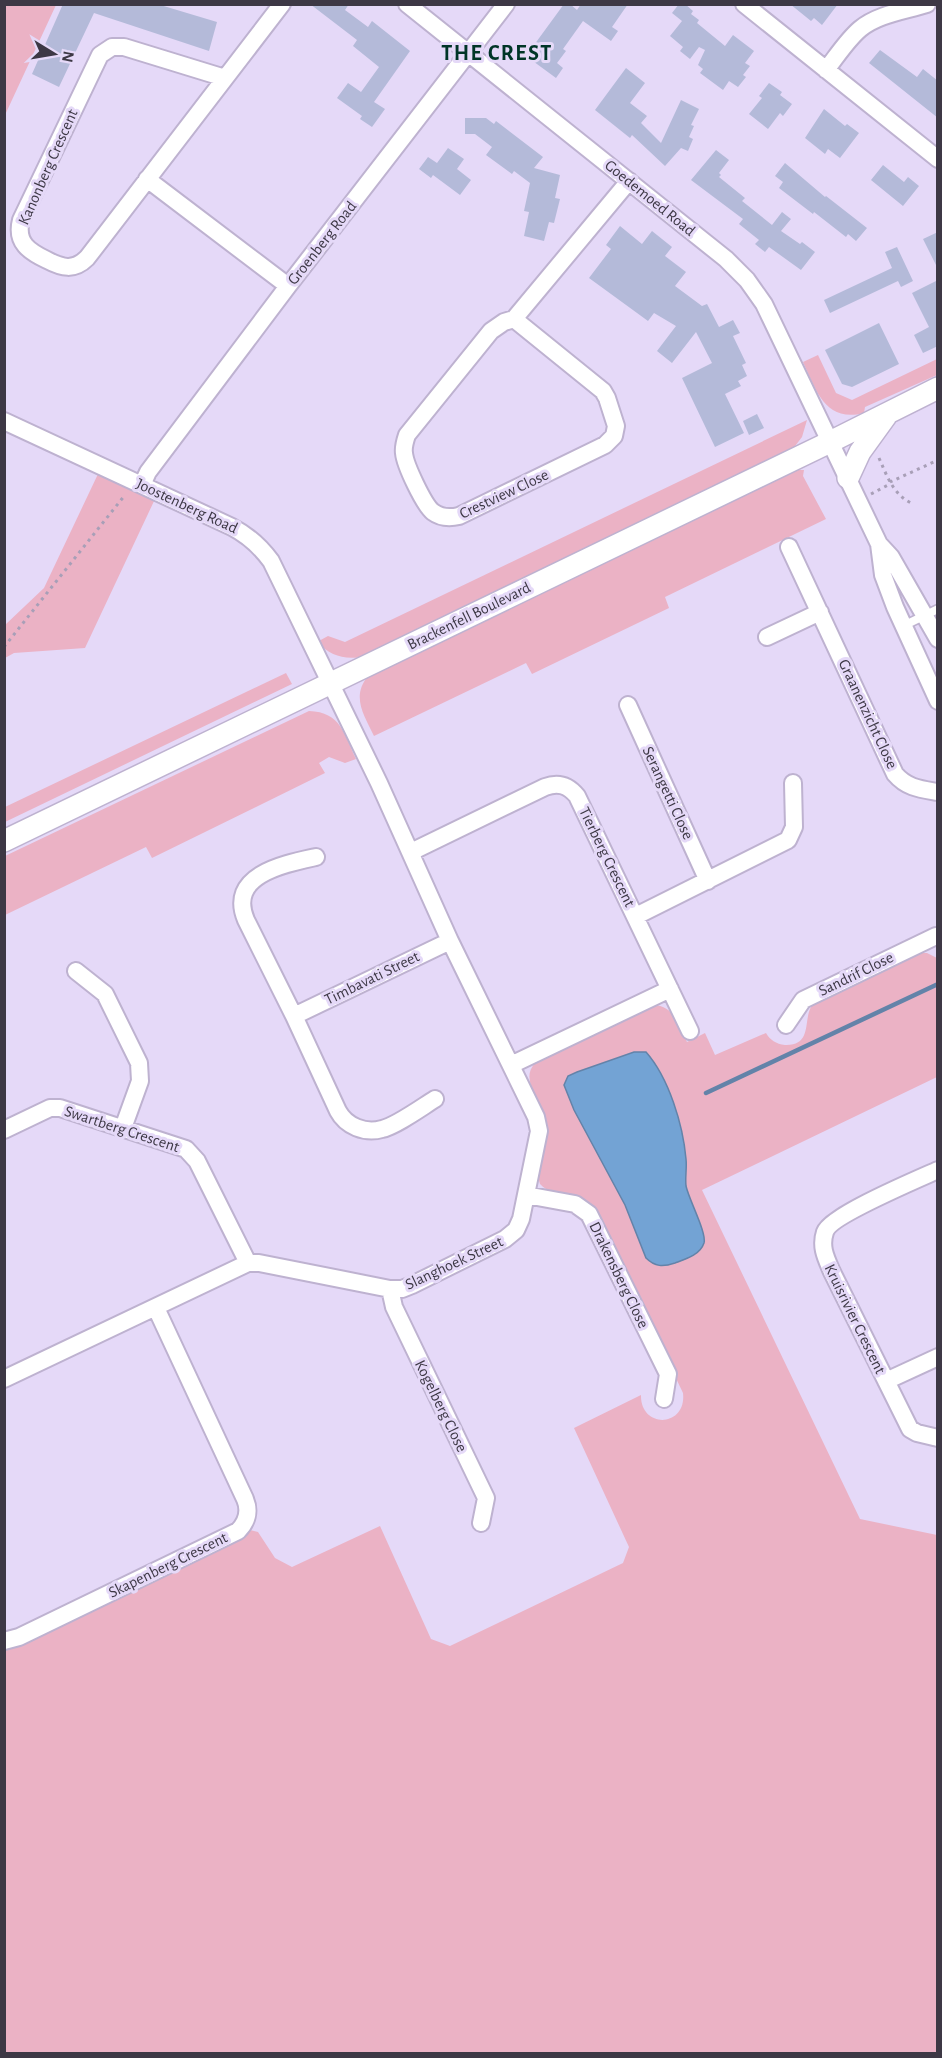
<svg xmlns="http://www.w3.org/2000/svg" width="942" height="2058" font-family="'Alegreya Sans',sans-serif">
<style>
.green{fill:#ebb2c5}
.water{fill:#73a3d4;stroke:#6383a9;stroke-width:1.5}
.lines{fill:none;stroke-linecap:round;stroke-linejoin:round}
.stream{stroke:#6383a9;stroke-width:4.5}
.building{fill:#b4bad9}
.service-casing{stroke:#beb2d0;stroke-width:11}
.minor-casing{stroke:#beb2d0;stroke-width:20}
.tertiary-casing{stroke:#beb2d0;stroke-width:24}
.path{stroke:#a89fb7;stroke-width:3;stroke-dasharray:3 4.5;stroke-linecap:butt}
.service{stroke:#fff;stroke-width:8}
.minor{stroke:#fff;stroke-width:16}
.tertiary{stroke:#fff;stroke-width:21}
.labels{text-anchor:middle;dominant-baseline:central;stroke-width:6;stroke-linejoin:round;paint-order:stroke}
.street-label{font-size:16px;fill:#3d3845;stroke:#e5d9f8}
.district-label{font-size:22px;font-weight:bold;letter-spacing:1.5px;fill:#003527;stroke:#e5d9f8}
</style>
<rect width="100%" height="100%" fill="#e5d9f8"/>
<path class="green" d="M5 4 56 5 5 115 4 5Z
M818 355 836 393 852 400 937 359V375L865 407 864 413C825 423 816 390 803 362Z
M807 420 802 437 792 450 361 657C343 660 330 655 317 642L328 636 345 642Z
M794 470H804L803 476 826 519 665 597 669 608 532 674 526 663 374 736C364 715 351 697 368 676Z
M98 474 155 499 85 648 14 653 5 658V625L44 588Z
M286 673 292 684 5 822V807Z
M309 711C341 712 344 734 356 759L345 763 329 757 319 763 325 773 152 858 146 847 5 915V856Z
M921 953H927L937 958V1077L702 1190 860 1519 937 1535V2053H5L4 1652 8 1648 15 1647 239 1540 250 1530 258 1532 275 1558 292 1567 380 1526 431 1639 450 1646 623 1563 629 1547 574 1428 641 1395C640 1429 687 1428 683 1393L596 1210C581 1191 555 1200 540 1184 533 1163 550 1141 546 1119 542 1100 519 1081 535 1063L653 1005C674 1005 679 1026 687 1042L705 1033 715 1055 766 1033C770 1040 776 1044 785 1045 815 1046 801 1016 814 1003Z"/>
<path class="water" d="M634 1052H646C669 1078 683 1125 686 1159 687 1168 685 1177 686 1186 689 1200 707 1233 704 1243 700 1255 686 1259 675 1263 663 1267 655 1267 646 1258L625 1205 574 1110 564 1085 568 1076 577 1072Z"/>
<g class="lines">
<path class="stream" d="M706 1093 938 984"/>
</g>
<path class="building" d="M63 4H157L217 22 209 51 94 13 59 87 32 74Z
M310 4H349L345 10 368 27 372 21 410 51 374 102 385 109 372 127 360 119 362 116 337 98 348 83 361 92 379 67 353 46 357 40Z
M564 4H570L577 10 581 4H628L612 27 618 31 611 41 583 21 563 49 566 51 557 63 563 68 556 78 526 56Z
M679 4H685L693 11 691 14 699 20 697 23 725 46 733 35 754 51 745 63 750 66 743 75 746 77 738 87 729 81 723 90 700 73 703 69 698 65 705 50 699 47 690 59 680 51 683 47 670 36 682 21 672 13Z
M790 4H838L822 25 814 18 811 21Z
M880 50 917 77 923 69 938 81V118L869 63Z
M626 68 645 83 630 103 647 116 641 123 661 143 681 100 699 109 691 125 694 126 689 137 693 139 688 151 681 148 665 166 632 135 630 138 595 110Z
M769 83 782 92 780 95 792 104 783 116 780 113 768 129 749 114 762 98 759 96Z
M824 109 845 126 847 124 859 133 840 158 828 149 825 154 805 138Z
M465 118H486L494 124 496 121 543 157 534 168 560 175 555 198 560 199 554 223 549 222 544 241 524 236 529 212 524 211 530 183 514 171 512 174 486 155 492 147 475 134H465Z
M448 148 464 159 457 169 471 180 460 195 433 175 431 178 419 169 428 157 437 163Z
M716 150 729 160 719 173 721 175 719 177 745 198 742 201 772 225 782 212 791 219 781 231 800 244 802 242 815 252 801 270 769 247 765 252 755 244 759 240 739 224 743 219 691 180Z
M785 163 825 197 826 196 867 228 856 241 848 234 846 237 814 212 813 214 779 188 783 182 775 176Z
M883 165 904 182 908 177 919 186 903 206 871 180Z
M620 226 642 244 652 231 672 247 665 256 686 272 675 286 702 306 707 304 719 327 733 320 740 333 733 336 746 363 742 365 747 376 738 381 741 386 725 394 744 433 715 447 682 378 712 363 696 332 672 363 657 351 676 326 654 313 648 321 589 278 611 249 606 245Z
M938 232V269L923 239Z
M897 247 913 281 901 287 898 281 830 313 824 300 892 268 885 252Z
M938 280V346L923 353 914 335 929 327 912 293Z
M879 323 899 364 852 387 842 384 825 350Z
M757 414 764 428 749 435 743 421Z"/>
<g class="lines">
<g class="service-casing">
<path id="service" d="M903 626 938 609"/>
</g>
<g class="minor-casing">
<path id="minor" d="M407 4 726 259 747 280 764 304 879 544 891 557 938 639
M744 4 938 159
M826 70C837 56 847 40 860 29 878 14 905 11 927 4
M225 78 124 47H112L100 55 21 220C15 243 30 252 47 260 62 268 74 271 87 258L282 4
M147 179 288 286
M514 319 603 391 607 398 616 426 614 436 605 445 459 516C450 518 441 518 433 512 424 505 405 465 404 453 403 447 405 441 407 435L491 331 504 322 514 319 629 181
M4 421 232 527C249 536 260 546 271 561L379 783 450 941 536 1117 539 1131 521 1219 516 1230 505 1239 412 1285 402 1289H390L259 1263H248L4 1379
M142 485 148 472 288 286 506 4
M879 544 883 575 895 607 938 701
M789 547 895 774C907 788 920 789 938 792
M767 637 820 612
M628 705 708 881
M411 852 545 787C558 782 568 785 577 796L690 1031
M316 857C284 864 227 875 246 920L294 1016 338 1111C346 1126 365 1134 382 1129 396 1126 422 1107 435 1099
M636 916 788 840 794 827 793 783
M76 971 105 994 139 1063 140 1081 123 1128
M294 1016 450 941
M786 1025 803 1000 936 936
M511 1065 670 989
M4 1130 50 1108H60L186 1149 197 1161 248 1263
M938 1170C918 1179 830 1216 825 1232 820 1247 826 1258 832 1272L910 1429 917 1433 938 1438
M526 1195 575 1204 589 1214 668 1374 664 1399
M390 1289 394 1307 486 1498 481 1523
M886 1381 938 1357
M4 1641 19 1637 238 1531C247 1522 250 1511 245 1499L156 1308"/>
</g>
<g class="tertiary-casing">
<path id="tertiary" d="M848 478 860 452 886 416
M4 841 830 442 938 388"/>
</g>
<path class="path" d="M879 458C887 476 893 494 911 503
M871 494 888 485 890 482 938 460
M4 647 125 495"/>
<use href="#service" class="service"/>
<use href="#minor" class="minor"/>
<use href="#tertiary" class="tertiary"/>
</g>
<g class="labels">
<g class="street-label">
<text transform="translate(48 167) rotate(-66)">Kanonberg Crescent</text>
<text transform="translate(650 198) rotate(39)">Goedemoed Road</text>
<text transform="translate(322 243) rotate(-52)">Groenberg Road</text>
<text transform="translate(504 494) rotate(-25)">Crestview Close</text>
<text transform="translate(187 506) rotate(25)">Joostenberg Road</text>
<text transform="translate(469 616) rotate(-26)">Brackenfell Boulevard</text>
<text transform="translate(868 714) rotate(65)">Graanenzicht Close</text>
<text transform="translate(668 793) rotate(65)">Serangetti Close</text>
<text transform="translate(607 857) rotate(64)">Tierberg Crescent</text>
<text transform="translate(856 974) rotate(-26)">Sandrif Close</text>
<text transform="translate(372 978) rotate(-26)">Timbavati Street</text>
<text transform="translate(122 1129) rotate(18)">Swartberg Crescent</text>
<text transform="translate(454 1263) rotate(-25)">Slanghoek Street</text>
<text transform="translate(619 1275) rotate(64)">Drakensberg Close</text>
<text transform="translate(855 1319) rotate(64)">Kruisrivier Crescent</text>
<text transform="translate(441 1406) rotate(64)">Kogelberg Close</text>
<text transform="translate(168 1565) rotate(-26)">Skapenberg Crescent</text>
</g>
<g class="district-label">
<text x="497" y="53">THE CREST</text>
</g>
</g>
<rect width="942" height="2058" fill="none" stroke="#3d3845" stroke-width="12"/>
<g transform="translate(54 54) rotate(101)" stroke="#e5d9f8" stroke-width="4.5" paint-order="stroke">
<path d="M0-4.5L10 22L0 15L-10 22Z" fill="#3d3845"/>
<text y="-9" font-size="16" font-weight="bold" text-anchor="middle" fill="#3d3845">N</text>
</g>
</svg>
